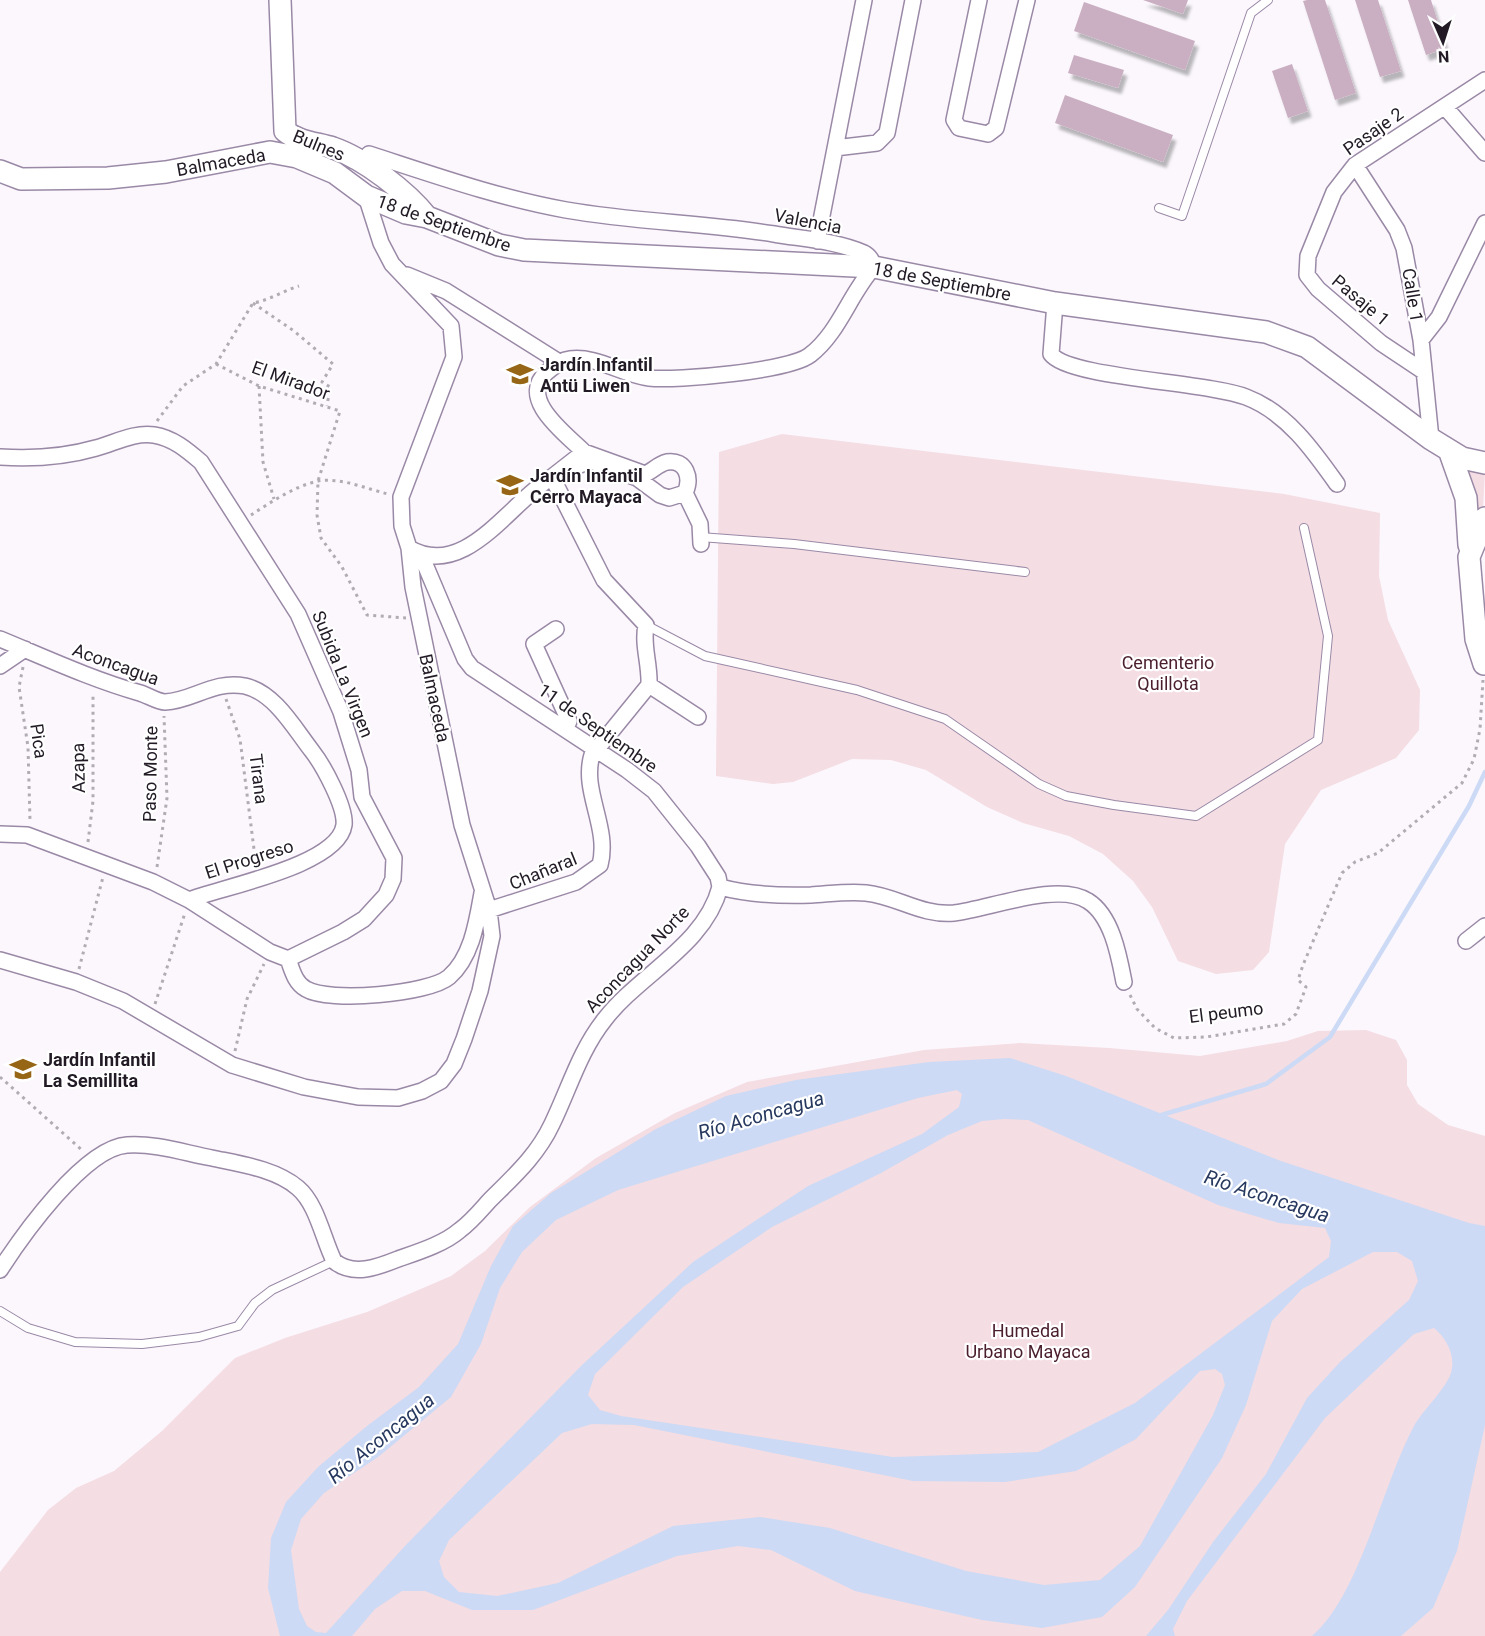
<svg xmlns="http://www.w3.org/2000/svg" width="1485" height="1636" font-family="Roboto,sans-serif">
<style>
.green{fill:#f4dde3}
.water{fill:#ccdaf5;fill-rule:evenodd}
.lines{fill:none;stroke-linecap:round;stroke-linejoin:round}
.stream{stroke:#ccdaf5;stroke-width:4.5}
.building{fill:#caafc2;filter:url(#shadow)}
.lane-casing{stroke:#9a89a6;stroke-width:10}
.street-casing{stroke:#9a89a6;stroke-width:18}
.secondary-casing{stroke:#9a89a6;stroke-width:24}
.path{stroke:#b1acb4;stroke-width:3;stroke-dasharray:3 4.5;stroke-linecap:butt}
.lane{stroke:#fff;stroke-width:8}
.street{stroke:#fff;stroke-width:15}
.secondary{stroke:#fff;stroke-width:21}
.labels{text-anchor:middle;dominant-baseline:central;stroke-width:4.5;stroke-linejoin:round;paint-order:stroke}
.street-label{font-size:18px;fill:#221b26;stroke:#fff}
.poi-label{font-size:18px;font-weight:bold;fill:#221b26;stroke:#fff;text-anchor:start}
.park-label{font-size:18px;fill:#4a1e2d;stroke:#fff}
.water-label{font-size:20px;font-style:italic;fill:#27395f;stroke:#fff}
</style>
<defs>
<filter id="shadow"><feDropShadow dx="3.5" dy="6" stdDeviation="1.5" flood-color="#0004"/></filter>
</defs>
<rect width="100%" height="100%" fill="#fbf7fd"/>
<path class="green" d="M782 434 1284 494 1380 513 1379 576 1388 620 1420 690 1419 730 1396 758 1321 790 1285 844 1269 952 1253 970 1216 974 1178 961 1152 907 1133 881 1103 854 1069 836 1023 823 987 807 926 770 891 760 852 759 793 782 773 784 716 776 719 452Z
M1466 472H1485L1483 509 1476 508Z
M1366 1030 1396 1040 1407 1060V1085L1418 1104 1448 1125 1485 1136V1636H0V1572L48 1510 76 1488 114 1471 162 1431 235 1358 285 1338 367 1312 451 1276 485 1251 530 1207 596 1158 675 1113 747 1082 924 1050 1020 1043 1109 1048 1200 1056 1287 1041 1318 1031Z"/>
<path class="water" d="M1010 1058 1066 1076 1281 1161 1469 1223 1485 1226V1425L1457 1551 1433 1608 1401 1636H1312C1360 1595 1382 1485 1414 1426 1423 1410 1445 1390 1451 1373 1456 1356 1447 1339 1434 1328L1414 1334 1325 1418 1187 1601 1173 1629 1175 1636H1146L1168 1610 1213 1542 1266 1474 1307 1398 1340 1362 1409 1300 1418 1281 1412 1261 1397 1252H1373L1302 1289 1272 1321 1246 1405 1222 1458 1135 1587 1102 1617 1042 1628 982 1620 855 1591 771 1550 738 1546 677 1556 533 1610H472L425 1591H402L375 1609 352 1636H280L268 1588 271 1538 286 1502 318 1467 367 1426 419 1387 458 1344 491 1266 513 1226 551 1193 656 1129 726 1096 796 1080 929 1062ZM957 1090 962 1094 959 1107 922 1134 808 1186 693 1262 581 1366 404 1547 326 1633 316 1632 307 1626 299 1609 291 1550 301 1519 324 1493 378 1457 451 1397 481 1344 500 1288 522 1252 556 1220 618 1190 918 1098ZM1004 1119 1028 1120 1218 1205 1279 1223 1325 1228 1331 1241 1329 1257 1135 1403 1038 1452 893 1457 621 1416 600 1410 588 1395 595 1374 683 1287 772 1227 881 1173 948 1135 982 1121ZM1215 1369 1222 1374 1225 1385 1213 1415 1140 1546 1100 1580 1044 1585 966 1571 830 1528 760 1517 673 1526 558 1583 497 1596 459 1592 444 1577 439 1561 449 1540 562 1433 592 1424 634 1425 913 1481 1005 1482 1076 1471 1136 1439 1200 1371Z"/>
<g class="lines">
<path class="stream" d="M1158 1116 1266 1084 1330 1037 1469 806 1485 772"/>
</g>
<path class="building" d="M1143 0H1188L1183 14Z
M1307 0H1325L1356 93 1335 100 1303 1Z
M1355 0H1378L1401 71 1380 77Z
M1408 0H1431L1446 48 1426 55Z
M1084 2 1195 41 1185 70 1074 31Z
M1074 55 1124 70 1118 88 1068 73Z
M1292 64 1308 111 1288 118 1272 71Z
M1065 95 1173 135 1163 162 1055 123Z"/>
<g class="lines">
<g class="lane-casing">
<path id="lane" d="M1159 208 1182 216 1251 13 1268 0
M700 537 794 544 1025 572
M646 625 705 656 857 690 945 719 1039 784 1066 796 1114 805 1196 816 1318 740 1328 636 1304 528
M0 1311 28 1328 75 1342 142 1344 199 1337 238 1326 255 1303 272 1290 334 1261"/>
</g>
<g class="street-casing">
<path id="street" d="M979 0 954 120 959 128 988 134 996 128 1027 0
M1445 107 1485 153
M835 148 877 143 887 133 913 0
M369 154C434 175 499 198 566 210 635 222 705 223 774 234 803 239 837 241 864 253 870 256 872 261 874 267 850 293 839 333 810 355 790 371 677 381 649 378 624 375 595 355 570 359 560 360 555 366 547 372 517 399 566 434 584 452
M1355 165 1397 230 1404 248 1421 340 1431 439
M817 241 864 0
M407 275 446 291 559 362
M1055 303 1051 354C1068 378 1208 382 1246 397 1286 412 1313 450 1337 484
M1421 340 1439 317 1485 223
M1423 371 1381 343 1318 289 1307 275 1308 256 1334 192 1355 165 1485 80
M0 457C32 459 65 457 96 448 115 443 134 432 154 435 173 438 187 450 201 462L298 614 341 712 359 770 362 797 394 858 393 879 386 895 364 919 343 932 288 959 270 952 189 900 153 882 27 835 0 834
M685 493 700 524 701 544
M409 548C465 581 510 502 552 477 563 470 578 466 591 461L637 478 660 495 669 498 685 493C692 478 686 459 667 462 658 464 653 471 645 474L584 452 552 477 604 580 646 625C642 646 650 663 649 685L592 755C581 791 610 827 600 865L576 882 489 910
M421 555 465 659 472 668 627 770 654 791 698 846 718 877 720 887C750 895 780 896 811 895 829 894 848 891 866 893 897 896 921 916 954 913 989 909 1058 881 1088 901 1112 916 1119 956 1124 982
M556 629 534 644 569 721 566 728
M0 639C46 658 91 679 140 693 147 695 158 702 165 702 193 701 213 680 245 686 275 693 294 728 312 751 323 765 346 807 344 825 338 866 221 887 189 900
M0 666 25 649
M649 685 698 717
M1466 941 1485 926
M288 959C292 970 295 983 306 989 329 1003 429 994 449 977 472 957 477 921 482 893
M0 960 76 982 123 1001 232 1065 304 1087 358 1097 398 1098 422 1091 441 1081 454 1064 464 1039 480 991 492 936 489 910 462 825 413 587 409 548 402 526 401 497 454 357 451 326 392 264 381 243 366 196
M0 1270C22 1236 84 1148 127 1145 155 1143 185 1153 212 1158 240 1164 276 1169 298 1188 317 1204 323 1239 334 1261 353 1277 378 1267 398 1259 418 1252 444 1244 460 1230 471 1222 480 1211 489 1201 513 1177 537 1156 552 1124 569 1089 580 1050 605 1019 640 974 705 945 720 887"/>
</g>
<g class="secondary-casing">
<path id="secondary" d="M280 0 285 131C298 142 317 143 333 148 365 159 407 192 427 217
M0 171 21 179 108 178 166 172 270 152 297 157 335 173 366 196 406 213 427 217 499 245 524 250 874 267 1055 303 1266 332 1307 347 1431 439 1462 458 1485 463
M1449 450 1466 498 1469 545
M1484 664 1476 639 1469 557 1485 518"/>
</g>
<path class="path" d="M253 303 294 331 333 364 322 382 330 387 327 406
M216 364 259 386 340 411 318 481 317 515 321 538 342 567 367 615 406 618
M259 386 263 462 274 499
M157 421 183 386 216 364 253 303C270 300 283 291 299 286
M251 515C271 502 295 486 318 481 340 477 367 489 388 494
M23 667 19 687 28 747 30 821
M226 699 240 739 256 865
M88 842 93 801V693
M157 867 167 798 164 716
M79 969 103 877
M1130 995 1137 1009 1155 1028 1174 1038 1206 1037 1284 1024 1296 1014 1306 987 1298 980 1303 965 1342 873 1355 862 1378 853 1462 783 1474 759 1480 729 1483 680
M155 1004 185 913
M235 1051 247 999 264 964
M0 1077 83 1151"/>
<use href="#lane" class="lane"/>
<use href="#street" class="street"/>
<use href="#secondary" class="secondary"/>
</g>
<defs>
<g id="school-bare" transform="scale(2.07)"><path d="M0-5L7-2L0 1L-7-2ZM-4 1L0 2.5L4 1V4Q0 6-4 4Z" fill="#966516" stroke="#fff" stroke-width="2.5" paint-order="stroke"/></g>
</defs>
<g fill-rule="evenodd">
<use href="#school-bare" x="520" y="374"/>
<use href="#school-bare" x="510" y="485"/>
<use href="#school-bare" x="23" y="1069"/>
</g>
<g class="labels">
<g class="street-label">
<text transform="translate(1373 131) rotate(-35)">Pasaje 2</text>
<text transform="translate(319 145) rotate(22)">Bulnes</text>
<text transform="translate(221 162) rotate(-10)">Balmaceda</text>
<text transform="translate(808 221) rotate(11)">Valencia</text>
<text transform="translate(444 223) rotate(19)">18 de Septiembre</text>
<text transform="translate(942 281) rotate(11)">18 de Septiembre</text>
<text transform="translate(1413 295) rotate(81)">Calle 1</text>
<text transform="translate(1361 300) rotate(40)">Pasaje 1</text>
<text transform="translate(291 380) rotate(20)">El Mirador</text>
<text transform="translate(116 664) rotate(20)">Aconcagua</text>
<text transform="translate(343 674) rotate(68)">Subida La Virgen</text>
<text transform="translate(435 698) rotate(78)">Balmaceda</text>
<text transform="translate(598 728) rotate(35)">11 de Septiembre</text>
<text transform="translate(39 741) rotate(82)">Pica</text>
<text transform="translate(78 768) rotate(-91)">Azapa</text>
<text transform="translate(150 774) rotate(-89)">Paso Monte</text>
<text transform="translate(259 779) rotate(83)">Tirana</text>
<text transform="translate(249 859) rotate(-18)">El Progreso</text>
<text transform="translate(543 871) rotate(-22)">Chañaral</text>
<text transform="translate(637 959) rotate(-46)">Aconcagua Norte</text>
<text transform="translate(1226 1012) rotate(-7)">El peumo</text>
</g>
<g class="poi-label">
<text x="540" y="364">Jardín Infantil<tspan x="540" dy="21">Antü Liwen</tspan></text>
<text x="530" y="475">Jardín Infantil<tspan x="530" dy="21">Cerro Mayaca</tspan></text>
<text x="43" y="1059">Jardín Infantil<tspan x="43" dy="21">La Semillita</tspan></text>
</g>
<g class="park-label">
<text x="1168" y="662">Cementerio<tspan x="1168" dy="21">Quillota</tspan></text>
<text x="1028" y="1330">Humedal<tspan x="1028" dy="21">Urbano Mayaca</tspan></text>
</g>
<g class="water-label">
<text transform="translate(761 1115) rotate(-16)">Río Aconcagua</text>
<text transform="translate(1267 1196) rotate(18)">Río Aconcagua</text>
<text transform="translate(381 1438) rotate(-39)">Río Aconcagua</text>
</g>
</g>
<g transform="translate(1443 42) rotate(177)" stroke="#ffffff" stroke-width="4.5" paint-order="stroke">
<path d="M0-4.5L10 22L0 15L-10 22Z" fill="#221b26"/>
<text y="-9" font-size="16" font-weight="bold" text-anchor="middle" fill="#221b26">N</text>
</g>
</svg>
